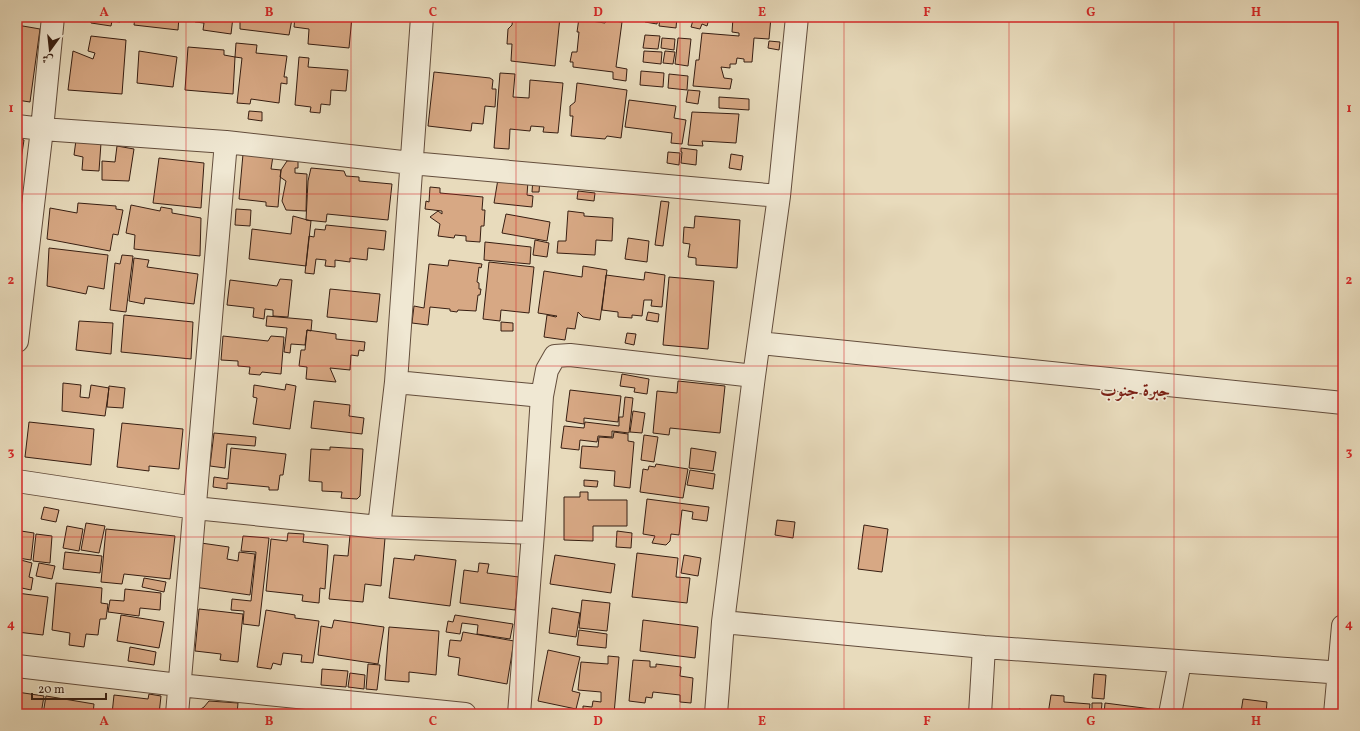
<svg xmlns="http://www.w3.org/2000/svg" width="1360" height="731" font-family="Vollkorn,Amiri,serif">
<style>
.building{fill:#d7a884;stroke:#371e12}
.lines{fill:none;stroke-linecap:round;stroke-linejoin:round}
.minor-casing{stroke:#634d3c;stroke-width:24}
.minor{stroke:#f0e8d3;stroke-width:22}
.grid{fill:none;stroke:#d62828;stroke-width:1;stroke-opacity:0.55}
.labels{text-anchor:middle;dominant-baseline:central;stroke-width:3.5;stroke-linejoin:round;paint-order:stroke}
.district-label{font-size:18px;font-weight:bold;fill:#7a1f14;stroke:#f0e8d3}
.neatline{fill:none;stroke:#d62828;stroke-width:1.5}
.grid-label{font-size:13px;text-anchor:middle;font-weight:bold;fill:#d62828}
</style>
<rect width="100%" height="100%" fill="#e8dbbc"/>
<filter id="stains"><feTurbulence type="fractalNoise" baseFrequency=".005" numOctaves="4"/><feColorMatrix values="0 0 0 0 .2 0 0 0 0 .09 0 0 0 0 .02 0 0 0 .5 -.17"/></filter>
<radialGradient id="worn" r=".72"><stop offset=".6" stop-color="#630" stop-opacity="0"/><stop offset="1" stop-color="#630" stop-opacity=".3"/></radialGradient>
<path class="building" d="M71 17H121L120 22 112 21 111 26 91 23 90 18Z
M135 17H179L178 30 134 25Z
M196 17H233L231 34 203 30 204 23 195 22Z
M238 17H272L292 19 289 35 240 29V19Z
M295 17H352L349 48 308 44 309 29 294 27Z
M513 17H560L555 66 511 61 512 44H507L508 29 512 25Z
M575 17H585L584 20 605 23 607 20 622 22 616 67 627 69 626 81 613 79V72L573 67V62H570L572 52H577L579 32H577L579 18Z
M646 17H658L657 24 645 22Z
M660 17H677L676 28 659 26Z
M694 17H701L709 19 707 26 702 24 700 29 691 27Z
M740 17H771L769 39 754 38 752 62H744V59L737 58 736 64H730V68L721 67 724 78 732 79 730 89 693 86 696 60H699L702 33 739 36V33L732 32 733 18H740Z
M17 25 40 29 30 102 17 100Z
M645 35 660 36 658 49 643 48Z
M91 36 126 40 122 94 68 90 73 51 93 59 95 53 88 51Z
M662 38 675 39 674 50 661 48Z
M678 38 691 39 688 66 675 64Z
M769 41 780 42 779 50 768 48Z
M236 43 257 45 256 53 287 56 284 77H287V84L281 83 279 103 251 99 250 104 237 103 242 58 235 57Z
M188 47 224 50V55L235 57 233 94 185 90Z
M139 51 177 57 173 87 137 83Z
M644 51 662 52 661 64 643 62Z
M665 51 675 52 673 64 663 63Z
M299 57 309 58 308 67 348 70 346 91 331 90 330 105 321 104 320 113 310 112 311 107 295 105Z
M641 71 664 73 663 87 640 85Z
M434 72 490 78 493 80 492 89H496V92L495 107 485 106 483 124 472 123 471 131 428 126Z
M500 73 515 74 513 97 529 98 530 80 563 83 558 133 543 132 544 127 531 126 530 131 510 129 509 149 494 148Z
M669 74 688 76 687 90 668 88Z
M577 83 627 90 621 138 607 136 605 139 571 136 573 116H570V106L575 102Z
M688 90 700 91 698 104 686 102Z
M719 97 749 99V110L719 108Z
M629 100 676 106 674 118 686 120 682 144 671 143 672 133 625 127Z
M249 111 262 112V121L248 119Z
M692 112 739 114 736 143 702 141 703 146 688 145Z
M17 138 24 140 20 166H17Z
M76 140 101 143 99 171 82 170 83 157 74 155Z
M117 146 134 149 129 181 102 180V161L115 162Z
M681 148 697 150 696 165 681 163 682 152H681Z
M668 152 680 153 679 165 667 163Z
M243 154 273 156 271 169 281 170 278 207 266 206V202L239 199Z
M731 154 743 156 741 170 729 168Z
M159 158 204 163 201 208 153 203Z
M287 161H298V168H295V173L307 174 306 211 286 210 282 201 286 181 280 177 281 170Z
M17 168H21L19 181 17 180Z
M311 168 344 171 346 176 359 177V181L392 184 388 220 327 214 326 222 306 220 308 181Z
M533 178 540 179 539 192H532Z
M498 179 528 181 527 195 533 196 532 207 494 203Z
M17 182H19L17 197Z
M430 187 440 188V193L483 197 482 210H485L484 226H481L480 242 466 241V236L455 235 454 238 438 236 440 224 430 217 438 211 442 214V211L425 209 426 201 429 202Z
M578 191 595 193 594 201 577 199Z
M661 201 669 202 663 246 655 245Z
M78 203 116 206V209L123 210 118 235 113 234 110 251 47 239 50 208 77 213Z
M131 205 160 211 161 207 172 209V213L201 218 200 256 134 249 135 235 126 233Z
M236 209 251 210 250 226 235 225Z
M568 211 584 213V216L613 218 612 241 596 240 595 255 557 253 558 241H566Z
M506 214 550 222 547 241 502 233Z
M293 216 311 221 306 266 249 259 252 229 291 234Z
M695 216 740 220 737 268 696 265V258L688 257 690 244 683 243 684 227 694 228Z
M326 225 386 231 384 250 368 248 367 260 350 258V262L335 260V267L325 266 326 260 316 259 314 274 305 273 309 236 314 237 315 229 325 230Z
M628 238 649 241 647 262 625 259Z
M535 240 549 243 547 257 533 255Z
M485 242 531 247 530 264 484 260Z
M49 248 108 255 104 289 88 286 86 294 47 286Z
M122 255 133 256 126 312 110 310 115 263 120 264Z
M134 258 149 260 147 267 198 274 194 304 145 298 144 304 129 301Z
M449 260 482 264 481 268 479 267 477 282 479 283V289H481L480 295H478L476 311 458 310 457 312 450 311V309L430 307 428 325 412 323 414 306 424 308 429 264 448 266Z
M489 262 534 267 529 313 501 310 500 321 483 319Z
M583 266 607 270 600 320 583 317 578 312 575 329 567 328 565 340 544 337 547 315 556 317 557 316 538 313 544 271 582 277Z
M645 272 665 275 662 307 651 306 652 300H644L642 316 632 315V318L618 317V312L602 310 606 275 644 280Z
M669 277 714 281 708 349 663 345Z
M280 279 292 280 288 317 273 316V310L265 309 264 319 253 317 254 308 227 305 230 280 277 286Z
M330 289 380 294 377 322 327 317Z
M648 312 659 314 658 322 646 320Z
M124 315 193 322 191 359 121 352Z
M267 316 312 320 311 331 307 330 305 345 291 344 290 353 284 352 287 328 266 326Z
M79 321 113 323 111 354 76 350Z
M501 322 513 323V331H501Z
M307 330 336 334V339L365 342 364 351 359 350 358 356 351 355 350 370 330 368 336 382 306 379 307 367 299 366 301 350H305Z
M627 333 636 334 634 345 625 343Z
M223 336 268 341 271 336 284 337 281 374 262 372 260 375 249 374 250 367 238 366V361L221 360Z
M622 374 649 379 647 394 634 392 635 388 620 386Z
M678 381 725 386 720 433 670 428 669 435 653 433 657 391 677 393Z
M63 383 81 385 80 397 89 398 91 385 109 388 105 416 62 411Z
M286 384 296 386 290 429 253 424 257 398 253 397 254 385 285 390Z
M109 386 125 388 123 408 107 407Z
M570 390 621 396 618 422 584 418V424L566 421Z
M625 397 633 398 629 433 612 431V437L598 436 597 442 580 440 579 450 561 448 564 426 584 428 585 422 619 426V417H623Z
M314 401 350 405 349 416 364 418 362 434 311 428Z
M633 411 645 413 642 433 630 432Z
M29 422 94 429 91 465 25 457Z
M122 423 183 429 179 469 149 466V471L117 467Z
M614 432 628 434V441L634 442 630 488 614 486 615 471 580 468 582 446 598 447 599 437 613 438Z
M214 433 256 437 255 446 227 444 225 468 210 466Z
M644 435 658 437 654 462 641 460Z
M330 447 363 449 360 496 357 499 341 498 342 492 322 491V482L309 481 311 449 330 450Z
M231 448 286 454 283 475H280L278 490H269V487L227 483V489L213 487 214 477 228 479Z
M691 448 716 452 713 471 689 468Z
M656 464 688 469 683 498 640 492 643 469 648 470 649 466 655 467Z
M690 470 715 474 713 489 687 485Z
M584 480 598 481 597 487 584 486Z
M580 492H588V500H627V526H593V541L564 540V497H580Z
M647 499 709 507 707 521 692 519 693 512 682 510 679 535 671 534 670 541 666 545 652 543 655 536 643 534Z
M44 507 59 510 56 522 41 519Z
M777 520 795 522 793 538 775 535Z
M86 523 105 526 99 553 81 550Z
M864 525 888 529 882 572 858 569Z
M67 526 83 529 79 551 63 548Z
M106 529 175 536 170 579 124 574 122 584 101 582Z
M21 531 34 533 31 560 18 558Z
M617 531 632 533 631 548 616 547Z
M288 533 304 534 303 542 328 545 325 589 320 588 319 603 302 601 303 595 266 591 271 539 287 541Z
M36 534 52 536 50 563 33 561Z
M350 535 385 538 381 586 365 584 363 602 329 599 334 555 348 556Z
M243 536 269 538 259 626 243 624 244 611 231 610 232 599 251 601 256 552 241 551Z
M201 543 229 547 227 559 238 561 239 552 255 554 250 595 194 587Z
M65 552 102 556 100 573 63 569Z
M637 553 678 558 676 577 690 578 687 603 632 597Z
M415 555 456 560 450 606 389 598 394 558 414 560Z
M555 555 615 564 611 593 550 584Z
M684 555 701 558 698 576 681 573Z
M17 559 32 563 29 577 33 578 31 590 17 587Z
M39 563 55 566 52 579 36 576Z
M479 563 489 564 487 573 519 577 515 610 460 603 464 570 478 572Z
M144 578 166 582 164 592 142 587Z
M56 583 102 588 101 603 108 604 106 619H100L98 635 86 634 84 647 69 645 70 633 52 630Z
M125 589 161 593 160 610 140 608 139 616 108 612 110 600 124 601Z
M17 593 48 597 43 635 17 632Z
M582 600 610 603 607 631 579 628Z
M552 608 580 613 576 637 549 633Z
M199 609 243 614 238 662 220 660 221 654 195 651Z
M266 610 295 615V618L319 621 313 663 301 662 302 655 283 653 281 665 273 663 271 669 257 667Z
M121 615 164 622 159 648 117 641Z
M455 615 513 624 510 639 477 634 478 625 462 623 460 634 446 632 448 621 453 622Z
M334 620 384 627 378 664 318 655 321 626 332 628Z
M643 620 698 627 695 658 640 651Z
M389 627 439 631 436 675 409 672V682L385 680Z
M579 630 607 634 606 648 577 645Z
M463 632 514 641 507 684 458 675 460 658 448 656 450 640 461 641Z
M130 647 156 652 154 665 128 661Z
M548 650 580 657 572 691 580 693 576 709 538 701Z
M608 656 619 657 614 714H583V706L592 707 593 701 601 702V692L578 690 581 662 608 664Z
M633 660 650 661V667H656V664L681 667 680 676 693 678 691 703 680 702V695L653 692 652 698 646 697 645 703 629 701Z
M368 664 380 665 377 690 366 689Z
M322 669 348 671 346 687 321 685Z
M350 673 365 675 364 689 348 687Z
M1094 674 1106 675 1104 699 1092 698Z
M17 692 44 696 41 714H17Z
M149 694 161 696 159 714H112L114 695 148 699Z
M1051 695 1064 696V702L1090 704 1089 714H1048Z
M46 696 94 704 93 714H43Z
M1243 699 1267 702 1266 714H1254L1241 712Z
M209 701 238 703 237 714H193L204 707Z
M1092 703H1102L1101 714H1092Z
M1105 703 1167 711 1166 714H1104Z
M1019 709 1039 714H1018Z
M1281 711 1308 714H1281Z"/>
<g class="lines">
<g class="minor-casing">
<path id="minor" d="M17 126 42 129 226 142 411 163 779 196
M17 341 42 129 53 17
M759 343 1343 403
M396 382 542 396
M17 481 195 508 379 527 533 533
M379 527 396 382 422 17
M723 622 984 647 1343 673
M17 666 179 685 465 714
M177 714 226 142
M519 714 533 533 542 396 547 370 555 356 570 355 754 376
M716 714 723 622 754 376 779 196 797 17
M980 714 984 647
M1170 714 1180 662
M1335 714 1343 626"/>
</g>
<use href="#minor" class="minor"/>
</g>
<path class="grid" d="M186 17V714M351 17V714M516 17V714M680 17V714M844 17V714M1009 17V714M1174 17V714M17 194H1343M17 366H1343M17 537H1343"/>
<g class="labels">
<g class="district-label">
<text x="1135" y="391">جبرة جنوب</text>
</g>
</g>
<rect width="1360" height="731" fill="none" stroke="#e8dbbc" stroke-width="44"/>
<g transform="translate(50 50) rotate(195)" stroke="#f0e8d3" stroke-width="3" paint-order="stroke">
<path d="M0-3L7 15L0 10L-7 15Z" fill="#371e12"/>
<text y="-6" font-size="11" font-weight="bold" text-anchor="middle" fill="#371e12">ش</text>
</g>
<path d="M32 693v6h74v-6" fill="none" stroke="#371e12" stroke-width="2"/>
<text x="38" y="693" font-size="12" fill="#371e12" stroke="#f0e8d3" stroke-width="3" paint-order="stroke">20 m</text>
<rect x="22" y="22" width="1316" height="687" class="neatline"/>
<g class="grid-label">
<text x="104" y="16">A</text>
<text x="269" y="16">B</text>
<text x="433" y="16">C</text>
<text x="598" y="16">D</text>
<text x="762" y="16">E</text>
<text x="927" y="16">F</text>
<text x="1091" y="16">G</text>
<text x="1256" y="16">H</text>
<text x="11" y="112">1</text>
<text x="1349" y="112">1</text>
<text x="11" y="284">2</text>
<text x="1349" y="284">2</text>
<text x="11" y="456">3</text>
<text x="1349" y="456">3</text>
<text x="11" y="628">4</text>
<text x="1349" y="628">4</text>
<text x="104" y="725">A</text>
<text x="269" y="725">B</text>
<text x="433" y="725">C</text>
<text x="598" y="725">D</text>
<text x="762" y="725">E</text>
<text x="927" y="725">F</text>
<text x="1091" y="725">G</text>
<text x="1256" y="725">H</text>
</g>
<rect width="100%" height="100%" filter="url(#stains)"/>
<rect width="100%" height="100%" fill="url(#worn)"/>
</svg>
